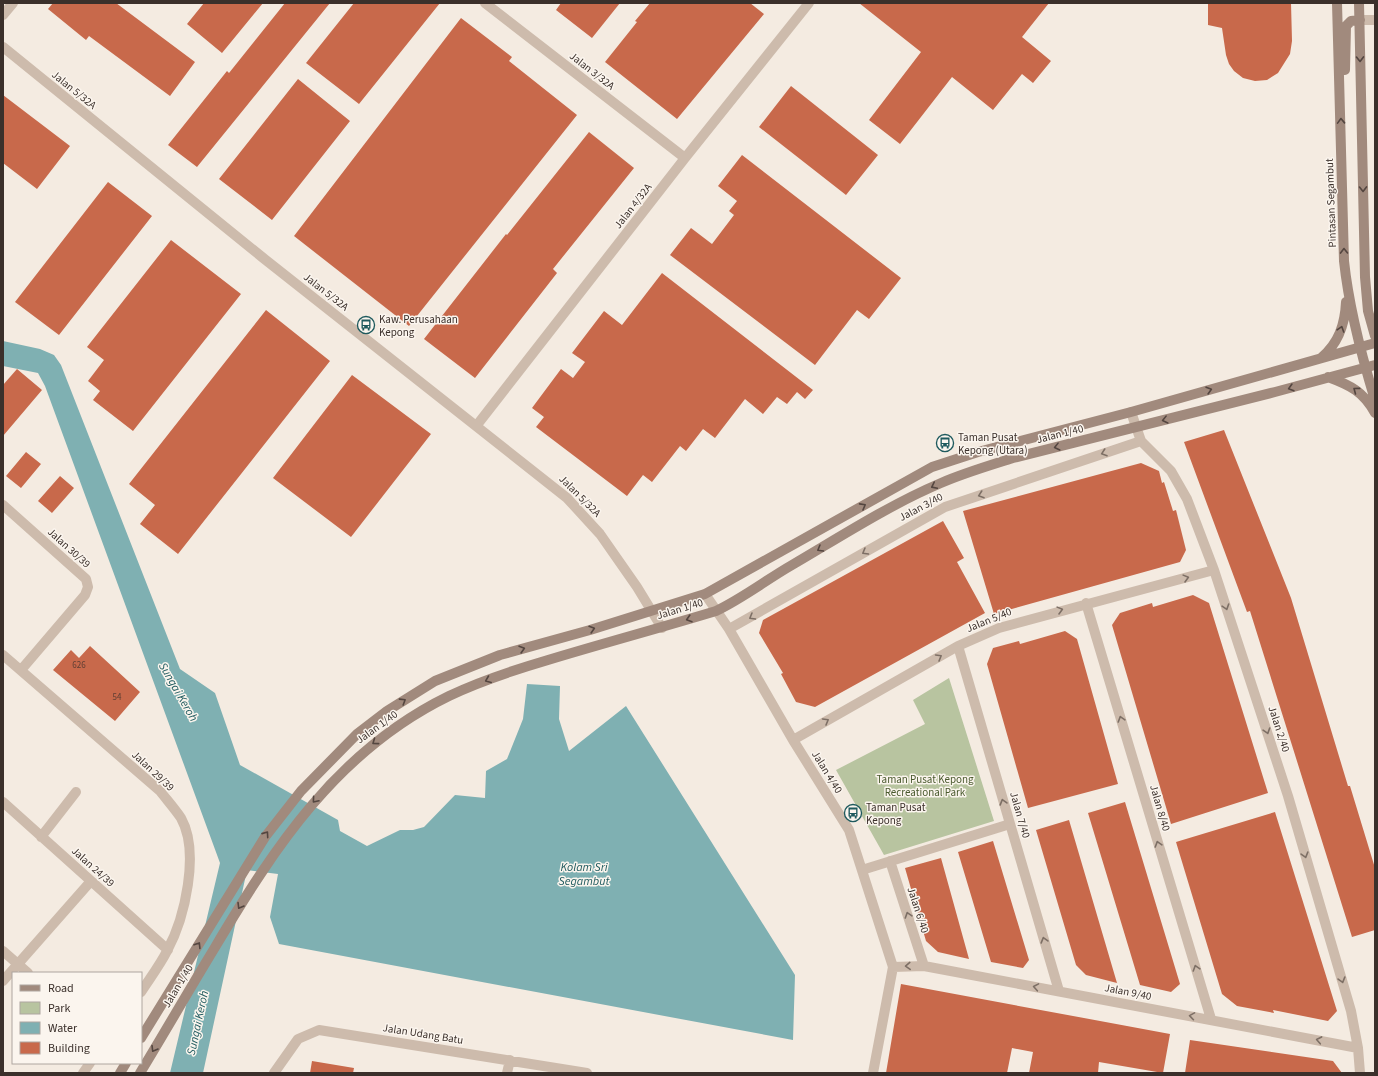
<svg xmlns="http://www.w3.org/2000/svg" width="1378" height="1076" font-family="'Source Sans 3',sans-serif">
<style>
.green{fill:#b8c4a0}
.water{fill:#7fb0b2}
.building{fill:#c8694b}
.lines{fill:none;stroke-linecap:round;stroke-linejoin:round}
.minor{stroke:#cdbbac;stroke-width:10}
.tertiary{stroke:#cdbbac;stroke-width:10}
.secondary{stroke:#a18a7d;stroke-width:10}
.oneway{stroke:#544640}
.oneway2{stroke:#7d6f65}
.labels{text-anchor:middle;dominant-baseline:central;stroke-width:3;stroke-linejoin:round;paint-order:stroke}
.number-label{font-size:9px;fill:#5e3e33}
.street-label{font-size:11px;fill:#3b302b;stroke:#fbf5ee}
.poi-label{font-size:11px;fill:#3b302b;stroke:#fbf5ee;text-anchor:start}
.park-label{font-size:11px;fill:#4a5a2e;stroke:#fbf5ee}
.water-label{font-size:12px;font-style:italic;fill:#1f5a5e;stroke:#fbf5ee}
</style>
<rect width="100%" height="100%" fill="#f4ebe1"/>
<path class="green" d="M949 678 994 821 884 855 836 770 925 724 913 700Z"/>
<path class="water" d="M3 341 40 349 54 355 61 365 180 669 215 693 240 765 338 820 340 831 367 846 400 830H413L424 827 455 795 485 798 486 771 507 759 523 719 527 684 560 686 559 719 569 751 626 706 795 975 793 1040 279 944 270 917 278 874 247 870 203 1073H170L220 863 45 386 38 373 3 366Z"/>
<path class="building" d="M53 3H116L195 62 170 96 89 36 86 40 48 9Z
M204 3H263L222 53 187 24Z
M285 3H330L197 167 168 145 227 71 229 73Z
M354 3H440L359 104 306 63Z
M561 3H620L592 38 556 10Z
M650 3H750L764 14 677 119 605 62 637 22 635 21Z
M859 3H1049L1022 37 1051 61 1033 83 1022 74 993 110 952 77 900 144 869 120 921 52Z
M1208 3H1291L1292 41 1290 54 1278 73 1267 80 1255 81 1243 78 1234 71 1229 64 1226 55 1222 28 1208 25Z
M461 18 512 57 509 61 577 115 409 326 294 236Z
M298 79 350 121 272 220 219 179Z
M791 86 878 155 846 195 759 127Z
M3 95 70 146 37 189 3 163Z
M589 132 634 168 553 269 557 273 475 378 424 339 506 234 507 235Z
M742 155 901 278 869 319 857 310 815 365 670 255 691 228 712 244 734 215 729 211 737 201 718 186Z
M108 182 152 216 59 335 15 302Z
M171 240 241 294 133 431 93 400 100 391 88 381 104 360 87 347Z
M662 273 813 390 805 399 797 392 787 404 777 397 763 414 745 399 715 438 703 429 686 451 680 446 652 482 643 475 627 496 536 427 544 417 532 408 561 369 573 378 585 362 572 353 604 311 622 325Z
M266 310 330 361 178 554 140 524 155 505 129 484Z
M17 369 42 390 3 436V385Z
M352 375 431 434 351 537 273 478Z
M1224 430 1291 598 1348 786H1350L1375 868V930L1352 937 1250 611 1247 612 1184 442Z
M26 452 41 464 21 488 6 476Z
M1141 463 1159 471 1162 483 1164 482 1173 511 1176 510 1186 550 1180 562 994 614 963 511Z
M60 476 74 488 52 513 38 501Z
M943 521 964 558 957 562 985 613 815 707 796 702 781 674 783 673 759 633 763 620Z
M1193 595 1209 603 1268 793 1171 824 1112 625 1120 613 1152 603 1153 607Z
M1065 631 1077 639 1118 784 1028 808 987 664 993 648 1019 641 1020 644Z
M90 646 140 692 115 721 53 670 71 650 79 658Z
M1125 802 1180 984 1171 992 1140 985 1088 813Z
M1275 812 1337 1011 1328 1021 1273 1010 1274 1013 1237 1006 1222 994 1176 842Z
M1069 820 1117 983 1086 975 1076 965 1036 830Z
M993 841 1029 960 1023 968 991 962 958 852Z
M941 858 969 959 938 952 926 941 905 868Z
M901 984 1170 1034 1163 1073 1099 1062 1098 1073H1029L1033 1052 1012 1048 1007 1073H886Z
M1190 1040 1333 1061 1342 1073H1185Z
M312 1061 354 1068 353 1073H310Z"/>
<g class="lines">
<path class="minor" d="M485 3 685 158
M1360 20H1375
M1131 412 1141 441 1171 471 1187 499 1214 570 1288 796 1351 1011 1358 1048 1360 1073
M477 425 685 158 809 3
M3 505 86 579 88 587 85 595 21 670
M705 594 729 629 793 740 849 830 893 967 873 1073
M1086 603 1211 1019
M729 629 945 507 1141 441
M958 646 1059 991
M3 655 160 791C167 800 175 809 181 818 200 852 185 918 167 951 160 965 150 978 141 992
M793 740 958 646 999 628 1214 570
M3 802 168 950
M41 837 76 792
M890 861 924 966
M862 870 1010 824
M3 951 28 973
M893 967 924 966 1358 1048
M3 981 91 881
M83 1073 90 1063
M274 1073 298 1039 319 1030 587 1073
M507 1073 510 1060"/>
<path class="tertiary" d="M3 15 13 3
M3 47 262 257 567 498 600 534 637 587 662 628"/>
<path class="secondary" d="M1337 3 1344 261C1349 308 1361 354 1375 400
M1359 3 1365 277 1368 311 1375 336
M1345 70 1346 26 1351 21 1360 20
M1321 358C1339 343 1345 324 1346 302
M1328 377C1350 385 1364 392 1375 413
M141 1038 265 837 301 791 357 734 387 711 435 681 500 655 590 630 705 594 932 467 978 452 1131 412 1375 343
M120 1073 126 1063
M140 1073C165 1032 189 990 214 949 275 846 338 750 449 696 480 681 514 670 548 660 604 643 660 628 716 611 743 598 766 580 792 565 840 537 889 505 941 483 964 473 988 466 1013 458L1275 392 1375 365"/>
</g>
<defs><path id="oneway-chevron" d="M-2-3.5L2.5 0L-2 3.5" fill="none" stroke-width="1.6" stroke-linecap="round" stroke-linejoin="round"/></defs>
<g class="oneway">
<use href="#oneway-chevron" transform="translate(1360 59) rotate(89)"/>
<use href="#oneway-chevron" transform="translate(1341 121) rotate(-92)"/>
<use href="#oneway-chevron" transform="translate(1363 189) rotate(89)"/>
<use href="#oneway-chevron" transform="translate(1344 251) rotate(-91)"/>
<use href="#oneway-chevron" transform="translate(1341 329) rotate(-72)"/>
<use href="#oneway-chevron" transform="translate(1291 388) rotate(164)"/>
<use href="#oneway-chevron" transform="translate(1209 390) rotate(-16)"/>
<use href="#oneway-chevron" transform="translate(1356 390) rotate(-143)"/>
<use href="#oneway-chevron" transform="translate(1165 420) rotate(166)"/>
<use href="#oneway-chevron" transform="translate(1057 447) rotate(166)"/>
<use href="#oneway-chevron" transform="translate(934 486) rotate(154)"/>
<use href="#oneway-chevron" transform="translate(863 506) rotate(-29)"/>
<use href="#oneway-chevron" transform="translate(820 549) rotate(150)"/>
<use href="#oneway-chevron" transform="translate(689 619) rotate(163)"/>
<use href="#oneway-chevron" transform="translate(592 629) rotate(-17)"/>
<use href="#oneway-chevron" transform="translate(522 649) rotate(-16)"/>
<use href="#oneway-chevron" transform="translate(488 680) rotate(158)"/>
<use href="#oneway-chevron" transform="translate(403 701) rotate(-32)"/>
<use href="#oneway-chevron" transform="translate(375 742) rotate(144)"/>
<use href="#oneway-chevron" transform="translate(315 800) rotate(130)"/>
<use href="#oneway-chevron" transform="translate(266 834) rotate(-55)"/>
<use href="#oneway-chevron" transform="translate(240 906) rotate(121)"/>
<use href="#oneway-chevron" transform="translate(198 945) rotate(-58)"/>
<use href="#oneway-chevron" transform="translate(154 1049) rotate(121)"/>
</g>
<g class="oneway2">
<use href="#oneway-chevron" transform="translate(1104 453) rotate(161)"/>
<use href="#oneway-chevron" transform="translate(981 495) rotate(161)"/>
<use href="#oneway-chevron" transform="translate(865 552) rotate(150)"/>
<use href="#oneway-chevron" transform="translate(1186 578) rotate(-15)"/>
<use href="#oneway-chevron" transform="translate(1226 607) rotate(72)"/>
<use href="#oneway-chevron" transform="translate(1060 610) rotate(-15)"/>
<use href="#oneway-chevron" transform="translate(752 617) rotate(150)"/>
<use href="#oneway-chevron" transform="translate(939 657) rotate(-30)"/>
<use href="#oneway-chevron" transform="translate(1121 719) rotate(-107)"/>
<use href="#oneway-chevron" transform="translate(826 721) rotate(-30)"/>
<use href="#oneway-chevron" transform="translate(1267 731) rotate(72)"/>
<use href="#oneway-chevron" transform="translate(1003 802) rotate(-106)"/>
<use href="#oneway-chevron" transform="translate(1158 844) rotate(-107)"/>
<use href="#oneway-chevron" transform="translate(1305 855) rotate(74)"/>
<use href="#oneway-chevron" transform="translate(908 915) rotate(-108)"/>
<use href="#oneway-chevron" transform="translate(1044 940) rotate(-106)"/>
<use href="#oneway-chevron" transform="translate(908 966) rotate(177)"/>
<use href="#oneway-chevron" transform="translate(1196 968) rotate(-107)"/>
<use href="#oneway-chevron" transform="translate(1342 980) rotate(74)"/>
<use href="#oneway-chevron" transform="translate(1036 987) rotate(-170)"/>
<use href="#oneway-chevron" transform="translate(1192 1016) rotate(-171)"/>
<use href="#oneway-chevron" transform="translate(1319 1040) rotate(-169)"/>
</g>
<defs>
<g id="bus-ring" transform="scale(0.9)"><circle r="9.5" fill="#fbf5ee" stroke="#1f5a5e" stroke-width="1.5"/><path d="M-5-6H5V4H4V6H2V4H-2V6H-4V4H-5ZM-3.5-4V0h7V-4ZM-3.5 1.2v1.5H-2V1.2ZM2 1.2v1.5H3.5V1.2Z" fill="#1f5a5e"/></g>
</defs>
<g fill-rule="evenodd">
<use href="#bus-ring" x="366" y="325"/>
<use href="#bus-ring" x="945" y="443"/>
<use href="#bus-ring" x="853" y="813"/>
</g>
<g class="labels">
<g class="number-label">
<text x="79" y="665">626</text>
<text x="117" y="697">54</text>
</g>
<g class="street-label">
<text transform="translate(592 71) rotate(38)">Jalan 3/32A</text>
<text transform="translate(74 90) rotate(39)">Jalan 5/32A</text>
<text transform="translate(1331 203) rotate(-92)">Pintasan Segambut</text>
<text transform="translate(633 206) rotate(-52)">Jalan 4/32A</text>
<text transform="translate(326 292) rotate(38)">Jalan 5/32A</text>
<text transform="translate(1060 434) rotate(-14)">Jalan 1/40</text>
<text transform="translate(580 496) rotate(45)">Jalan 5/32A</text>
<text transform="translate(921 507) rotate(-28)">Jalan 3/40</text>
<text transform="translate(69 548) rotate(42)">Jalan 30/39</text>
<text transform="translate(680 609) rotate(-17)">Jalan 1/40</text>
<text transform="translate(989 620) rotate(-22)">Jalan 5/40</text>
<text transform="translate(377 727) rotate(-36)">Jalan 1/40</text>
<text transform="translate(1279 729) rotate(72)">Jalan 2/40</text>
<text transform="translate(153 771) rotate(43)">Jalan 29/39</text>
<text transform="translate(827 772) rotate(58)">Jalan 4/40</text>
<text transform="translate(1160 808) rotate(74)">Jalan 8/40</text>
<text transform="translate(1020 815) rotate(74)">Jalan 7/40</text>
<text transform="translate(93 867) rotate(42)">Jalan 24/39</text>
<text transform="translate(918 910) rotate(72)">Jalan 6/40</text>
<text transform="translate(178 986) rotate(-59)">Jalan 1/40</text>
<text transform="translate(1128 992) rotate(11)">Jalan 9/40</text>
<text transform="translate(423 1034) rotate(9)">Jalan Udang Batu</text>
</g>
<g class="poi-label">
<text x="379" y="319">Kaw. Perusahaan<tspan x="379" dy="13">Kepong</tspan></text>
<text x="958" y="437">Taman Pusat<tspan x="958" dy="13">Kepong (Utara)</tspan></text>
<text x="866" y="807">Taman Pusat<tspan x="866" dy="13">Kepong</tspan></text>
</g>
<g class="park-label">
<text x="925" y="779">Taman Pusat Kepong<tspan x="925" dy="13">Recreational Park</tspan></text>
</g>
<g class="water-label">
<text transform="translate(178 692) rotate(60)">Sungai Keroh</text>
<text x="584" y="867">Kolam Sri<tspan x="584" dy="14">Segambut</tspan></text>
<text transform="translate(198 1023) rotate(-78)">Sungai Keroh</text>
</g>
</g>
<rect width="1378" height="1076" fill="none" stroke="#3b302b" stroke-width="8"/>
<rect x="12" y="972" width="130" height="92" fill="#fbf5ee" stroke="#aea6a0"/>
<rect x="20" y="985" width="20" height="6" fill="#a18a7d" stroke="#aea6a0"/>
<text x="48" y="992" font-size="12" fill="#3b302b">Road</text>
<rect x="20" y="1002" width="20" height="12" fill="#b8c4a0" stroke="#aea6a0"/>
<text x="48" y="1012" font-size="12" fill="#3b302b">Park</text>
<rect x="20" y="1022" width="20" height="12" fill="#7fb0b2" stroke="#aea6a0"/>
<text x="48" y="1032" font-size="12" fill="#3b302b">Water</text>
<rect x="20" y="1042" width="20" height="12" fill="#c8694b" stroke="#aea6a0"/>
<text x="48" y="1052" font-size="12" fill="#3b302b">Building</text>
</svg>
